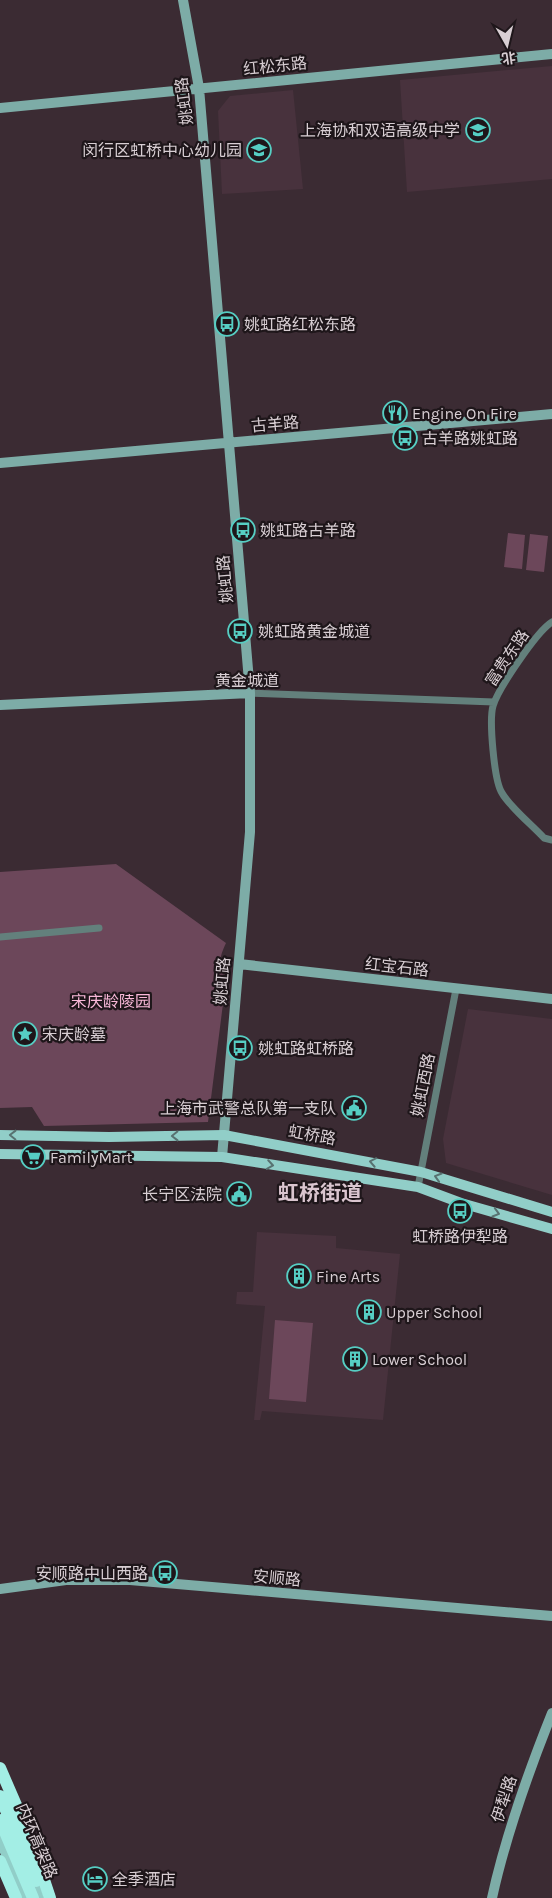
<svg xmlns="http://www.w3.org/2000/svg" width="552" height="1898" font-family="Karla,'Noto Sans SC',sans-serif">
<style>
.built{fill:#48323d}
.green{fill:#6c475a}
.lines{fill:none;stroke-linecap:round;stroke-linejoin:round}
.street{stroke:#63807c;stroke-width:7}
.secondary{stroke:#7daca7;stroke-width:10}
.primary{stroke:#91cec8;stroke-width:10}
.highway{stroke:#a3eee5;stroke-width:12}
.oneway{stroke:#587271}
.labels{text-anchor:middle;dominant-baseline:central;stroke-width:4.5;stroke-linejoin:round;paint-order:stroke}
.street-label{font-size:16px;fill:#d8ced3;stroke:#1e161a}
.poi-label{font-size:16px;fill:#d8ced3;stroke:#1e161a;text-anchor:start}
.park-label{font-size:16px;fill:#f8b8d8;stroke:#1e161a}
.district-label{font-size:21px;font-weight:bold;fill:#dac5cf;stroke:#1e161a}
</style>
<rect width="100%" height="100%" fill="#3b2b33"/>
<path class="built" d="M552 66V179L407 192 400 80Z
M293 90 303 189 222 194 218 111 230 96Z
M468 1009 552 1019V1195L446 1163 443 1139Z
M257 1232 336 1236V1248L400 1254 383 1420 262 1411 260 1420H254L265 1306 236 1304 237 1292H253Z"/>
<path class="green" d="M508 533 525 535 522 569 504 567Z
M530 534 548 536 544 572 526 570Z
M116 864 226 943C219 958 218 965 226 980L208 1122 44 1126 32 1107 0 1108V872Z
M275 1320 313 1323 306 1402 269 1399Z"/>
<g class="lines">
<path class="street" d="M552 622C537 631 498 689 493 706 489 720 494 781 502 793 509 806 533 826 544 838L552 840
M250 693 494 702
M0 937 99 928
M418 1187 456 989"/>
<path class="secondary" d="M183 0 199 88 250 693V832L222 1157
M0 108 552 54
M0 463 552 414
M0 705 250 693
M239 964 552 999
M0 1589 66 1580H130L552 1616
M492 1898C506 1834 528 1773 552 1713"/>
<path class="primary" d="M0 1135 109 1137 224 1135 421 1172 552 1212
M0 1154 222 1157 418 1187 461 1203 552 1229
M0 1839 23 1898
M32 1875 39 1898"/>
<path class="highway" d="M0 1768 29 1835 50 1898
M0 1796 36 1881
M0 1820 33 1898
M0 1861 16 1898"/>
</g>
<defs><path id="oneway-chevron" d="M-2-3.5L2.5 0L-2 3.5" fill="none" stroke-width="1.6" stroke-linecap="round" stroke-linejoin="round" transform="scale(1.25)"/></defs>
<g class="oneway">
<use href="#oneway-chevron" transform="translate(13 1135) rotate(-179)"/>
<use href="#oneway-chevron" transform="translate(175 1136) rotate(179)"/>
<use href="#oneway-chevron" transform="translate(373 1162) rotate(-169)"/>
<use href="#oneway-chevron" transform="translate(270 1165) rotate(9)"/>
<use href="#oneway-chevron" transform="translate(438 1177) rotate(-163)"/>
<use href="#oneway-chevron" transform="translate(496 1213) rotate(16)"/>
</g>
<defs>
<g id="school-ring" transform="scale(1.25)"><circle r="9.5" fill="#1e161a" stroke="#56cec3" stroke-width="1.5"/><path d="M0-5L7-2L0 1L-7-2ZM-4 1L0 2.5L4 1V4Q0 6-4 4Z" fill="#56cec3"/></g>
<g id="bus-ring" transform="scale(1.25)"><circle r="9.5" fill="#1e161a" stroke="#56cec3" stroke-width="1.5"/><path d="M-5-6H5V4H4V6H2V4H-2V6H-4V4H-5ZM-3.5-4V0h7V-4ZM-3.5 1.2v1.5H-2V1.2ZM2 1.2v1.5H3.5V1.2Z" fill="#56cec3"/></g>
<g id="restaurant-ring" transform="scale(1.25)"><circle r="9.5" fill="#1e161a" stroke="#56cec3" stroke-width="1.5"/><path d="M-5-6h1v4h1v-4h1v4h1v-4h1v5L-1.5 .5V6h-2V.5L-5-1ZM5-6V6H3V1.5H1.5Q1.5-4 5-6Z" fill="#56cec3"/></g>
<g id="sight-ring" transform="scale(1.25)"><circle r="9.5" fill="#1e161a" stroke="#56cec3" stroke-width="1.5"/><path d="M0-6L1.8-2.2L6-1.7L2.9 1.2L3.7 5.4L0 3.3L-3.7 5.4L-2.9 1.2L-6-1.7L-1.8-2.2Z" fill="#56cec3"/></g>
<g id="civic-ring" transform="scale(1.25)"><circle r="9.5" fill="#1e161a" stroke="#56cec3" stroke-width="1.5"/><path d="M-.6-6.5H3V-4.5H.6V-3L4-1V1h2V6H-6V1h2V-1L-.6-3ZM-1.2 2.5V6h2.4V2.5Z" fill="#56cec3"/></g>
<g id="supermarket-ring" transform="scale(1.25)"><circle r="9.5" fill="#1e161a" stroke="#56cec3" stroke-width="1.5"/><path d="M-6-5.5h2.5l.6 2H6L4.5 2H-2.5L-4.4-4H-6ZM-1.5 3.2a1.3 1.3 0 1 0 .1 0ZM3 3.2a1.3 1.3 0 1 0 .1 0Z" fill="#56cec3"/></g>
<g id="building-ring" transform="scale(1.25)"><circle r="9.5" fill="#1e161a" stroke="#56cec3" stroke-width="1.5"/><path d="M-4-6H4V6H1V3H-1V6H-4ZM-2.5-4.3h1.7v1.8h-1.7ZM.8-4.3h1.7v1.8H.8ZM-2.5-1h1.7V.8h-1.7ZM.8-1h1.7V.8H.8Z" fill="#56cec3"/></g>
<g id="hotel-ring" transform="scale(1.25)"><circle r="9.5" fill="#1e161a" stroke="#56cec3" stroke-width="1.5"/><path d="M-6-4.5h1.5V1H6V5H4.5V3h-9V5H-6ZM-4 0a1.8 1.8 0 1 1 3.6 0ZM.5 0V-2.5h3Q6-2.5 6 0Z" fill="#56cec3"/></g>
</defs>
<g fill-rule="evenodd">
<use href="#school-ring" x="478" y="130"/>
<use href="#school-ring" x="259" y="150"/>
<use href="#bus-ring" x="227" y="324"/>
<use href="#restaurant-ring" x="395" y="413"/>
<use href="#bus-ring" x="405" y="438"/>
<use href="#bus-ring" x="243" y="530"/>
<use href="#bus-ring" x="240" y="631"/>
<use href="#sight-ring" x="25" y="1034"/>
<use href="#bus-ring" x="240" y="1048"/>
<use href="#civic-ring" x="354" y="1108"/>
<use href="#supermarket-ring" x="33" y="1157"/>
<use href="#civic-ring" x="239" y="1194"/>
<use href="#bus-ring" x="460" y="1211"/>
<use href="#building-ring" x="299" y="1276"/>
<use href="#building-ring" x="369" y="1312"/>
<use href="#building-ring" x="355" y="1359"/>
<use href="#bus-ring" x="165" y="1573"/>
<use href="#hotel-ring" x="95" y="1879"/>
</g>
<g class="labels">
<g class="street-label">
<text transform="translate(275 66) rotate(-6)">红松东路</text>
<text transform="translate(184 101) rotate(-97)">姚虹路</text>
<text transform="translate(275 424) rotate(-5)">古羊路</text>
<text transform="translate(225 579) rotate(-95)">姚虹路</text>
<text transform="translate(507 658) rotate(-56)">富贵东路</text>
<text x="247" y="680">黄金城道</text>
<text transform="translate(397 967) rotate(6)">红宝石路</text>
<text transform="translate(222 981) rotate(-85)">姚虹路</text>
<text transform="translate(423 1085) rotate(-79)">姚虹西路</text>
<text transform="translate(312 1135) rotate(10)">虹桥路</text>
<text transform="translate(277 1578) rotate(5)">安顺路</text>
<text transform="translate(504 1799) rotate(-72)">伊犁路</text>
<text transform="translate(37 1841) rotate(67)">内环高架路</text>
</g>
<g class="poi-label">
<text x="460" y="130" text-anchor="end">上海协和双语高级中学</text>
<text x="242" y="150" text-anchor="end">闵行区虹桥中心幼儿园</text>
<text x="244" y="324">姚虹路红松东路</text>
<text x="412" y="413">Engine On Fire</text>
<text x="422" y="438">古羊路姚虹路</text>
<text x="260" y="530">姚虹路古羊路</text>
<text x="258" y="631">姚虹路黄金城道</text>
<text x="42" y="1034">宋庆龄墓</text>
<text x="258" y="1048">姚虹路虹桥路</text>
<text x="336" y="1108" text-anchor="end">上海市武警总队第一支队</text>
<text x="50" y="1157">FamilyMart</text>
<text x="222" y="1194" text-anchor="end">长宁区法院</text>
<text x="460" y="1236" text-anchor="middle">虹桥路伊犁路</text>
<text x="316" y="1276">Fine Arts</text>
<text x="386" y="1312">Upper School</text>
<text x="372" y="1359">Lower School</text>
<text x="148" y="1573" text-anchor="end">安顺路中山西路</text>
<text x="112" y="1879">全季酒店</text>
</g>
<g class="park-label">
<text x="111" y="1001">宋庆龄陵园</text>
</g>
<g class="district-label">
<text x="320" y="1193">虹桥街道</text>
</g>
</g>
<g transform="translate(507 45) rotate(172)" stroke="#1e161a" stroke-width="4" paint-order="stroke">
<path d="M0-4L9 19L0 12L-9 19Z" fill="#d8ced3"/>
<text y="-8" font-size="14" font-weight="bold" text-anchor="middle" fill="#d8ced3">北</text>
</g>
</svg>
